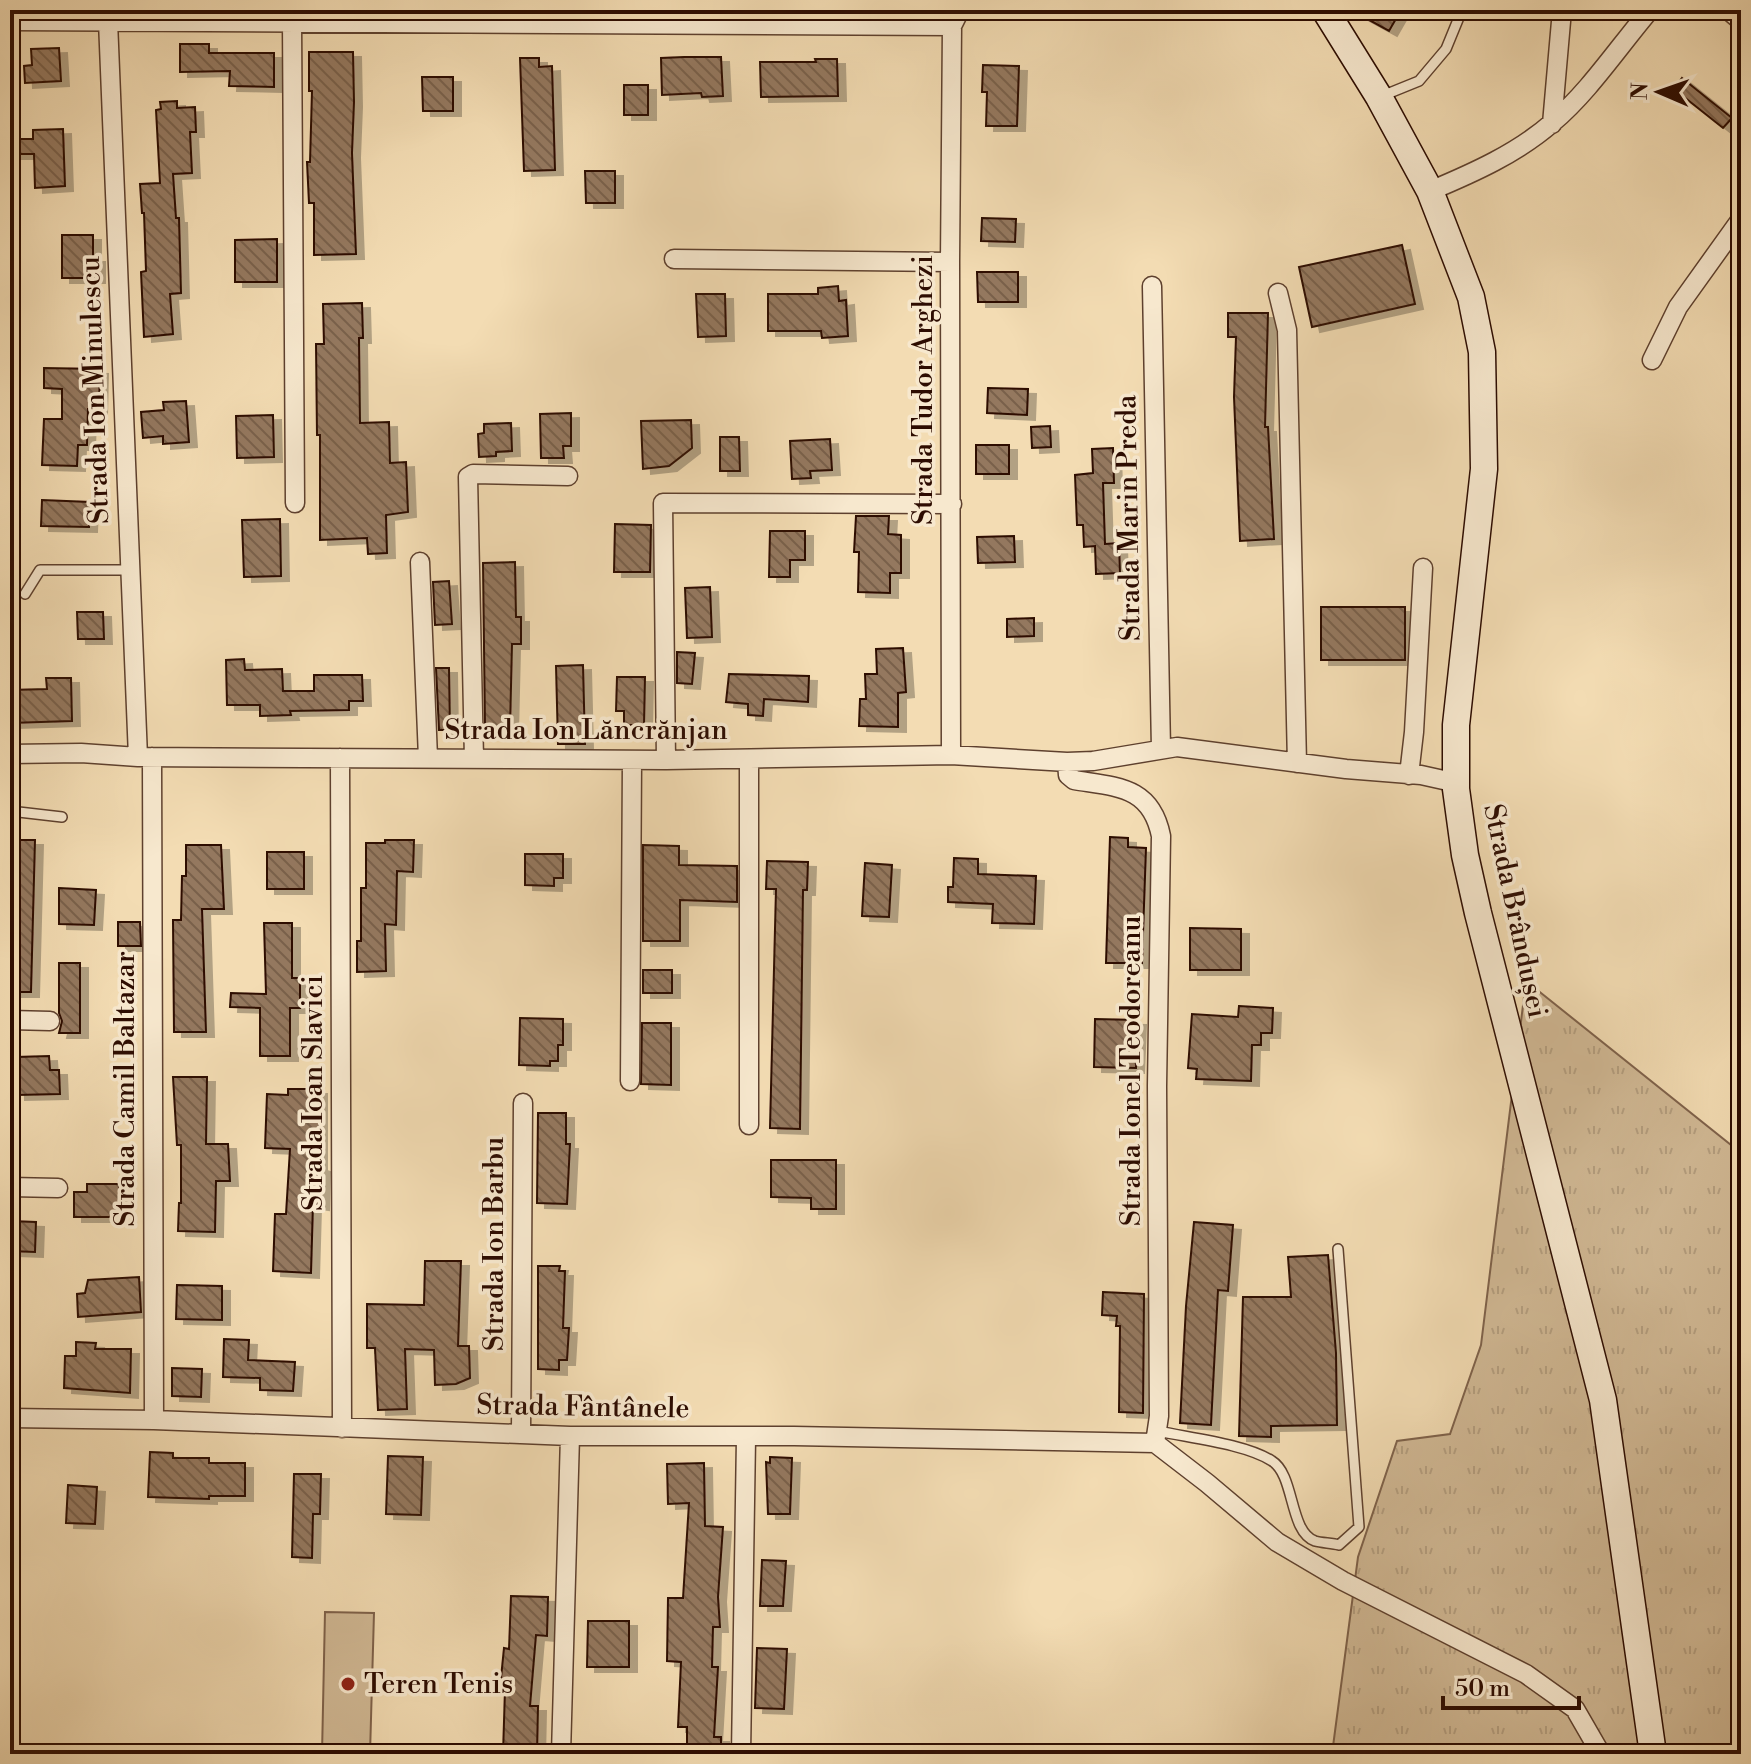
<svg xmlns="http://www.w3.org/2000/svg" width="1751" height="1764" font-family="'Libre Bodoni',serif">
<style>
.grass{fill:url(#grass-tufts);stroke:#7f624b;stroke-width:2}
.green{fill:#d1b995;stroke:#7f624b;stroke-width:2}
.building{fill:url(#building-back-hatch);stroke:#2d0c01;stroke-width:2;filter:url(#shadow)}
.lines{fill:none;stroke-linecap:round;stroke-linejoin:round}
.lane-casing{stroke:#5e402e;stroke-width:12}
.street-casing{stroke:#5e402e;stroke-width:21}
.secondary-casing{stroke:#2d0c01;stroke-width:29}
.lane{stroke:#f7e8ce;stroke-width:9}
.street{stroke:#f7e8ce;stroke-width:18}
.secondary{stroke:#f7e8ce;stroke-width:26}
.poi-dot{fill:#8f2418;stroke:#f7e8ce;stroke-width:3}
.labels{text-anchor:middle;dominant-baseline:central;stroke-width:7;stroke-linejoin:round;paint-order:stroke}
.street-label{font-size:28px;fill:#2d0c01;stroke:#f7e8ce}
.poi-label{font-size:28px;fill:#2d0c01;stroke:#f7e8ce;text-anchor:start}
</style>
<defs>
<pattern id="grass-tufts" width="24" height="20" patternUnits="userSpaceOnUse" patternTransform="scale(2)"><rect width="24" height="20" fill="#d1b995"/><path d="M3 7l-1-3M5 7V3M7 7l1-3M15 17l-1-3M17 17v-4M19 17l1-3" fill="none" stroke="#b49e7f"/></pattern>
<pattern id="building-back-hatch" width="6" height="6" patternUnits="userSpaceOnUse" patternTransform="scale(2)"><rect width="6" height="6" fill="#94785e"/><path d="M-1 5l2 2M0 0l6 6M5-1l2 2" fill="none" stroke="#79614b"/></pattern>
<filter id="shadow"><feDropShadow dx="8" dy="5" stdDeviation="0" flood-color="#0004"/></filter>
</defs>
<rect width="100%" height="100%" fill="#f3dcb3"/>
<filter id="stains"><feTurbulence type="fractalNoise" baseFrequency=".0025" numOctaves="4"/><feColorMatrix values="0 0 0 0 .2 0 0 0 0 .09 0 0 0 0 .02 0 0 0 .5 -.17"/></filter>
<radialGradient id="worn" r=".72"><stop offset=".6" stop-color="#630" stop-opacity="0"/><stop offset="1" stop-color="#630" stop-opacity=".3"/></radialGradient>
<path class="grass" d="M1526 981 1741 1153V1754H1332L1358 1557 1397 1441 1450 1434 1481 1345Z"/>
<path class="green" d="M325 1612 374 1613 370 1754H322Z"/>
<path class="building" d="M1351 10H1401L1389 31Z
M180 44H209V53H274V87L229 86 230 71 180 72Z
M59 48 61 81 25 83 24 66 32 65 31 49Z
M309 52H353L354 102 352 153 356 254 314 255V203H309L307 162H310L312 91H309Z
M684 57H721L723 96 702 97 701 93 662 95 661 58Z
M520 58H539V67L552 66 555 170 524 171Z
M815 59H837L838 96 761 97 760 62H816Z
M983 65 1019 66 1017 126H986L987 92H982Z
M422 77H453V111H423Z
M1682 78 1732 118 1723 128 1674 89Z
M624 85H648V115H624Z
M177 101V108L195 107 196 132H190L192 173 173 174 176 218H179L181 293 170 294 173 334 144 337 141 272 146 271 144 213H142L140 184 160 183 156 110 161 109 160 102Z
M63 129 65 186 35 188 34 154H10V139H33V130Z
M585 171H615V203H586Z
M982 218 1016 219 1015 242 981 241Z
M62 235H93V257H97V278H62Z
M277 239V282H235V240Z
M1402 245 1415 304 1312 327 1299 267Z
M977 272H1018V302H978Z
M838 286 839 301 846 300 848 336 822 338 821 331H768V294H818V288Z
M696 294H725L726 336 698 337Z
M362 303 363 338H359L360 423 389 422 390 463 406 462 408 512 386 515 387 553 368 554 367 538 320 540V435H317L316 344H324L323 304Z
M1228 313H1268L1265 427H1268L1274 539 1240 541 1234 397 1236 337H1228Z
M44 368 100 369 99 410 88 409 87 445H78L77 466 42 465 44 419H62V389L44 388Z
M988 388 1028 389 1027 415 987 413Z
M186 401 189 442 163 444V436L143 438 141 412 164 410 163 402Z
M571 413V446H563L564 458H541L540 414Z
M273 415 274 457 237 458 236 416Z
M691 420 692 448 669 466 643 469 641 421Z
M511 423 512 451 496 452V456L479 457 478 434 484 433V424Z
M1050 426 1051 447 1032 448 1031 427Z
M720 437H739L740 471H720Z
M830 439 832 470 810 471 811 478 792 479 790 441Z
M976 445H1009V474H976Z
M1113 448 1114 483H1103L1105 544 1119 543 1120 573 1096 574 1095 546 1084 547 1083 525H1077L1075 475 1093 473 1092 449Z
M42 500 90 502 89 527 41 526Z
M856 516H889L888 534 901 535V573H890V593L858 592 859 552H854Z
M280 519 281 576 244 577 242 520Z
M615 524 651 525 650 572H614Z
M770 531H805V560H790V577H769Z
M1014 536 1015 562 978 563 977 537Z
M515 562 516 617H521V644H512L510 729H485L483 563Z
M449 581 452 624 435 625 433 582Z
M710 587 712 637 687 638 685 588Z
M1321 607H1405V660H1321Z
M77 612H103L104 639H78Z
M1034 618V636L1007 637V619Z
M903 648 906 692 898 693V727L859 726 860 699H866L865 674H877L876 649Z
M677 652 695 653 692 684 677 683Z
M244 659 245 670 282 669 283 691H314V675H362L363 701H349V710L290 711 291 715 260 716V705H227L226 660Z
M583 665 585 744H558L556 666Z
M436 668H449L450 730H439Z
M729 674 809 676 808 702 764 699 763 716 748 715V704L726 702Z
M617 677H645L644 725H624V711H616Z
M46 678H71L72 721 10 723V690L47 689Z
M1110 837 1128 838V847L1146 848 1142 963H1106Z
M10 840H35L31 992H10Z
M385 840H414L413 872 397 871 396 925 385 924 386 971 357 972V941H361V888H366V843H385Z
M186 845H221L224 909H202L206 1032H174L173 920H181L182 876H186Z
M643 845 679 846V865L737 866V902L680 900V941H643Z
M267 852H304V889H267Z
M525 854H563V878H554V886L525 885Z
M954 858 978 859V874L1036 876 1034 924 992 923 993 904 948 902V887H953Z
M767 861 808 862 807 890H803L800 1129 770 1128 776 889H766Z
M865 863 892 865 889 917 862 916Z
M59 888 96 890 94 925 59 924Z
M118 922H140L141 946H118Z
M264 923H292V978H300V1008H290V1056H260V1008L230 1007 231 993 266 994Z
M1190 928 1241 929V970H1190Z
M59 963H80V1033H59L62 1021 59 1013Z
M643 970H672V993H643Z
M1239 1006 1273 1008 1272 1033H1261V1045H1252L1251 1081 1196 1079 1197 1069 1188 1068 1192 1014 1238 1017Z
M520 1018 563 1019V1045H558V1061H550V1066L519 1065Z
M1095 1019 1138 1020 1136 1068 1094 1067Z
M642 1023H671V1085L641 1084Z
M49 1056 50 1070H59L60 1094 17 1095 16 1057Z
M173 1077H207L206 1144H228L230 1181H216L215 1232 178 1231 179 1203H181V1145H177Z
M288 1089H319V1166L322 1167 321 1205 313 1204 311 1273 273 1271 275 1214H286L290 1149 265 1148 267 1094 288 1095Z
M538 1113H566V1144H570L567 1204 537 1203Z
M771 1160H836V1209H811V1198L771 1197Z
M87 1184H119V1217H74V1192H87Z
M10 1221 36 1222 35 1252 10 1251Z
M1194 1222 1233 1225 1228 1291 1218 1290 1211 1425 1180 1423 1186 1306Z
M1328 1255 1336 1353 1337 1425 1271 1426V1437L1239 1436 1243 1297H1291L1288 1257Z
M425 1261H461L458 1346H469L470 1378 456 1384 435 1385 434 1350 405 1349 407 1409 378 1410 375 1348H367V1304L424 1305Z
M538 1266H560L559 1271H565L563 1328H569L567 1360H559V1370L538 1369Z
M139 1277 141 1312 78 1317 77 1294 85 1293 88 1280Z
M177 1285 222 1286V1320L176 1319Z
M1103 1292 1144 1294 1143 1413 1119 1412 1120 1326H1116L1117 1316 1102 1315Z
M224 1339 249 1340 248 1360 295 1362 293 1391 260 1390V1378L223 1377Z
M76 1342 96 1343 95 1349H131L130 1393 64 1388 65 1356H76Z
M172 1368 202 1369 201 1397 172 1396Z
M150 1452 173 1453V1458H209V1463H245V1496H209V1499L148 1497Z
M388 1456 423 1457 421 1515 386 1514Z
M770 1457 792 1458 790 1514H768L766 1462 770 1463Z
M704 1463 705 1526 723 1527 718 1597 720 1627H713L712 1667H718L714 1737H721V1754H687V1727H678L681 1662 667 1661 668 1598H683L689 1503 668 1504 667 1464Z
M294 1474H321L320 1514H313L312 1558 292 1557Z
M68 1485 97 1487 95 1524 66 1523Z
M762 1560 786 1561 783 1606H760Z
M511 1596 548 1597 547 1636 536 1635 530 1706H538L537 1754H503L505 1689 500 1688 504 1648 509 1649Z
M588 1621H629V1667H587Z
M757 1648 787 1649 784 1709 755 1708Z"/>
<g class="lines">
<g class="lane-casing">
<path id="lane" d="M1382 96 1419 81 1446 49 1462 10
M25 594 40 570H130
M10 811 62 817
M1158 1431C1190 1438 1246 1444 1272 1461 1295 1475 1289 1532 1315 1541 1322 1543 1332 1543 1339 1545L1359 1527 1338 1249"/>
</g>
<g class="street-casing">
<path id="street" d="M1728 10 1741 21
M10 21 952 26
M108 21 138 757
M292 21 295 503
M1552 124 1562 10
M1430 191C1473 173 1518 153 1553 122 1588 93 1620 45 1650 10
M674 259 950 262
M1152 286 1161 749
M1278 293 1287 330 1297 763
M1652 360 1678 307 1741 219
M420 562 428 758
M10 754 81 753 138 757 666 760 951 755 1067 762 1093 761 1177 747 1346 769 1421 775 1457 783
M951 755 950 262 952 26 960 10
M152 757 154 1420
M340 758 342 1428
M474 759 468 477 473 474 568 476
M666 760 663 503 952 504
M1067 762 1068 775 1074 780C1117 787 1151 786 1161 836L1157 1086 1159 1416 1155 1443
M1409 775 1414 732 1423 568
M10 1020 50 1021
M630 1081 632 760
M749 1125V759
M10 1187 58 1188
M10 1418 154 1420 570 1436H794L1155 1443
M521 1434 523 1103
M1155 1443 1207 1483 1277 1542 1343 1581 1526 1674 1575 1709 1601 1754
M561 1754 570 1436
M741 1754 746 1438"/>
</g>
<g class="secondary-casing">
<path id="secondary" d="M1325 10 1379 97 1430 191 1471 297 1482 352 1484 469 1456 725V789L1465 855 1478 913 1603 1400 1653 1754"/>
</g>
<use href="#lane" class="lane"/>
<use href="#street" class="street"/>
<use href="#secondary" class="secondary"/>
</g>
<circle class="poi-dot" cx="348" cy="1684" r="8"/>
<g class="labels">
<g class="street-label">
<text transform="translate(95 390) rotate(-92)">Strada Ion Minulescu</text>
<text transform="translate(923 390) rotate(-90)">Strada Tudor Arghezi</text>
<text transform="translate(1129 518) rotate(-91)">Strada Marin Preda</text>
<text x="586" y="730">Strada Ion Lăncrănjan</text>
<text transform="translate(1515 911) rotate(78)">Strada Brândușei</text>
<text transform="translate(1131 1071) rotate(-90)">Strada Ionel Teodoreanu</text>
<text transform="translate(125 1089) rotate(-90)">Strada Camil Baltazar</text>
<text transform="translate(313 1093) rotate(-90)">Strada Ioan Slavici</text>
<text transform="translate(494 1244) rotate(-90)">Strada Ion Barbu</text>
<text transform="translate(583 1407) rotate(1)">Strada Fântânele</text>
</g>
<g class="poi-label">
<text x="364" y="1684">Teren Tenis</text>
</g>
</g>
<rect width="1751" height="1764" fill="none" stroke="#f3dcb3" stroke-width="40"/>
<rect x="12" y="12" width="1727" height="1740" fill="none" stroke="#2d0c01" stroke-width="4"/>
<rect x="20" y="20" width="1711" height="1724" fill="none" stroke="#2d0c01" stroke-width="2"/>
<g transform="translate(1659 92) rotate(272)" stroke="#f7e8ce" stroke-width="6" paint-order="stroke">
<path d="M0-6L14 30L0 20L-14 30Z" fill="#2d0c01"/>
<text y="-12" font-size="22" font-weight="bold" text-anchor="middle" fill="#2d0c01">N</text>
</g>
<path d="M1443 1696v12h136v-12" fill="none" stroke="#2d0c01" stroke-width="4"/>
<text x="1455" y="1696" font-size="24" fill="#2d0c01" stroke="#f7e8ce" stroke-width="6" paint-order="stroke">50 m</text>
<rect width="100%" height="100%" filter="url(#stains)"/>
<rect width="100%" height="100%" fill="url(#worn)"/>
</svg>
